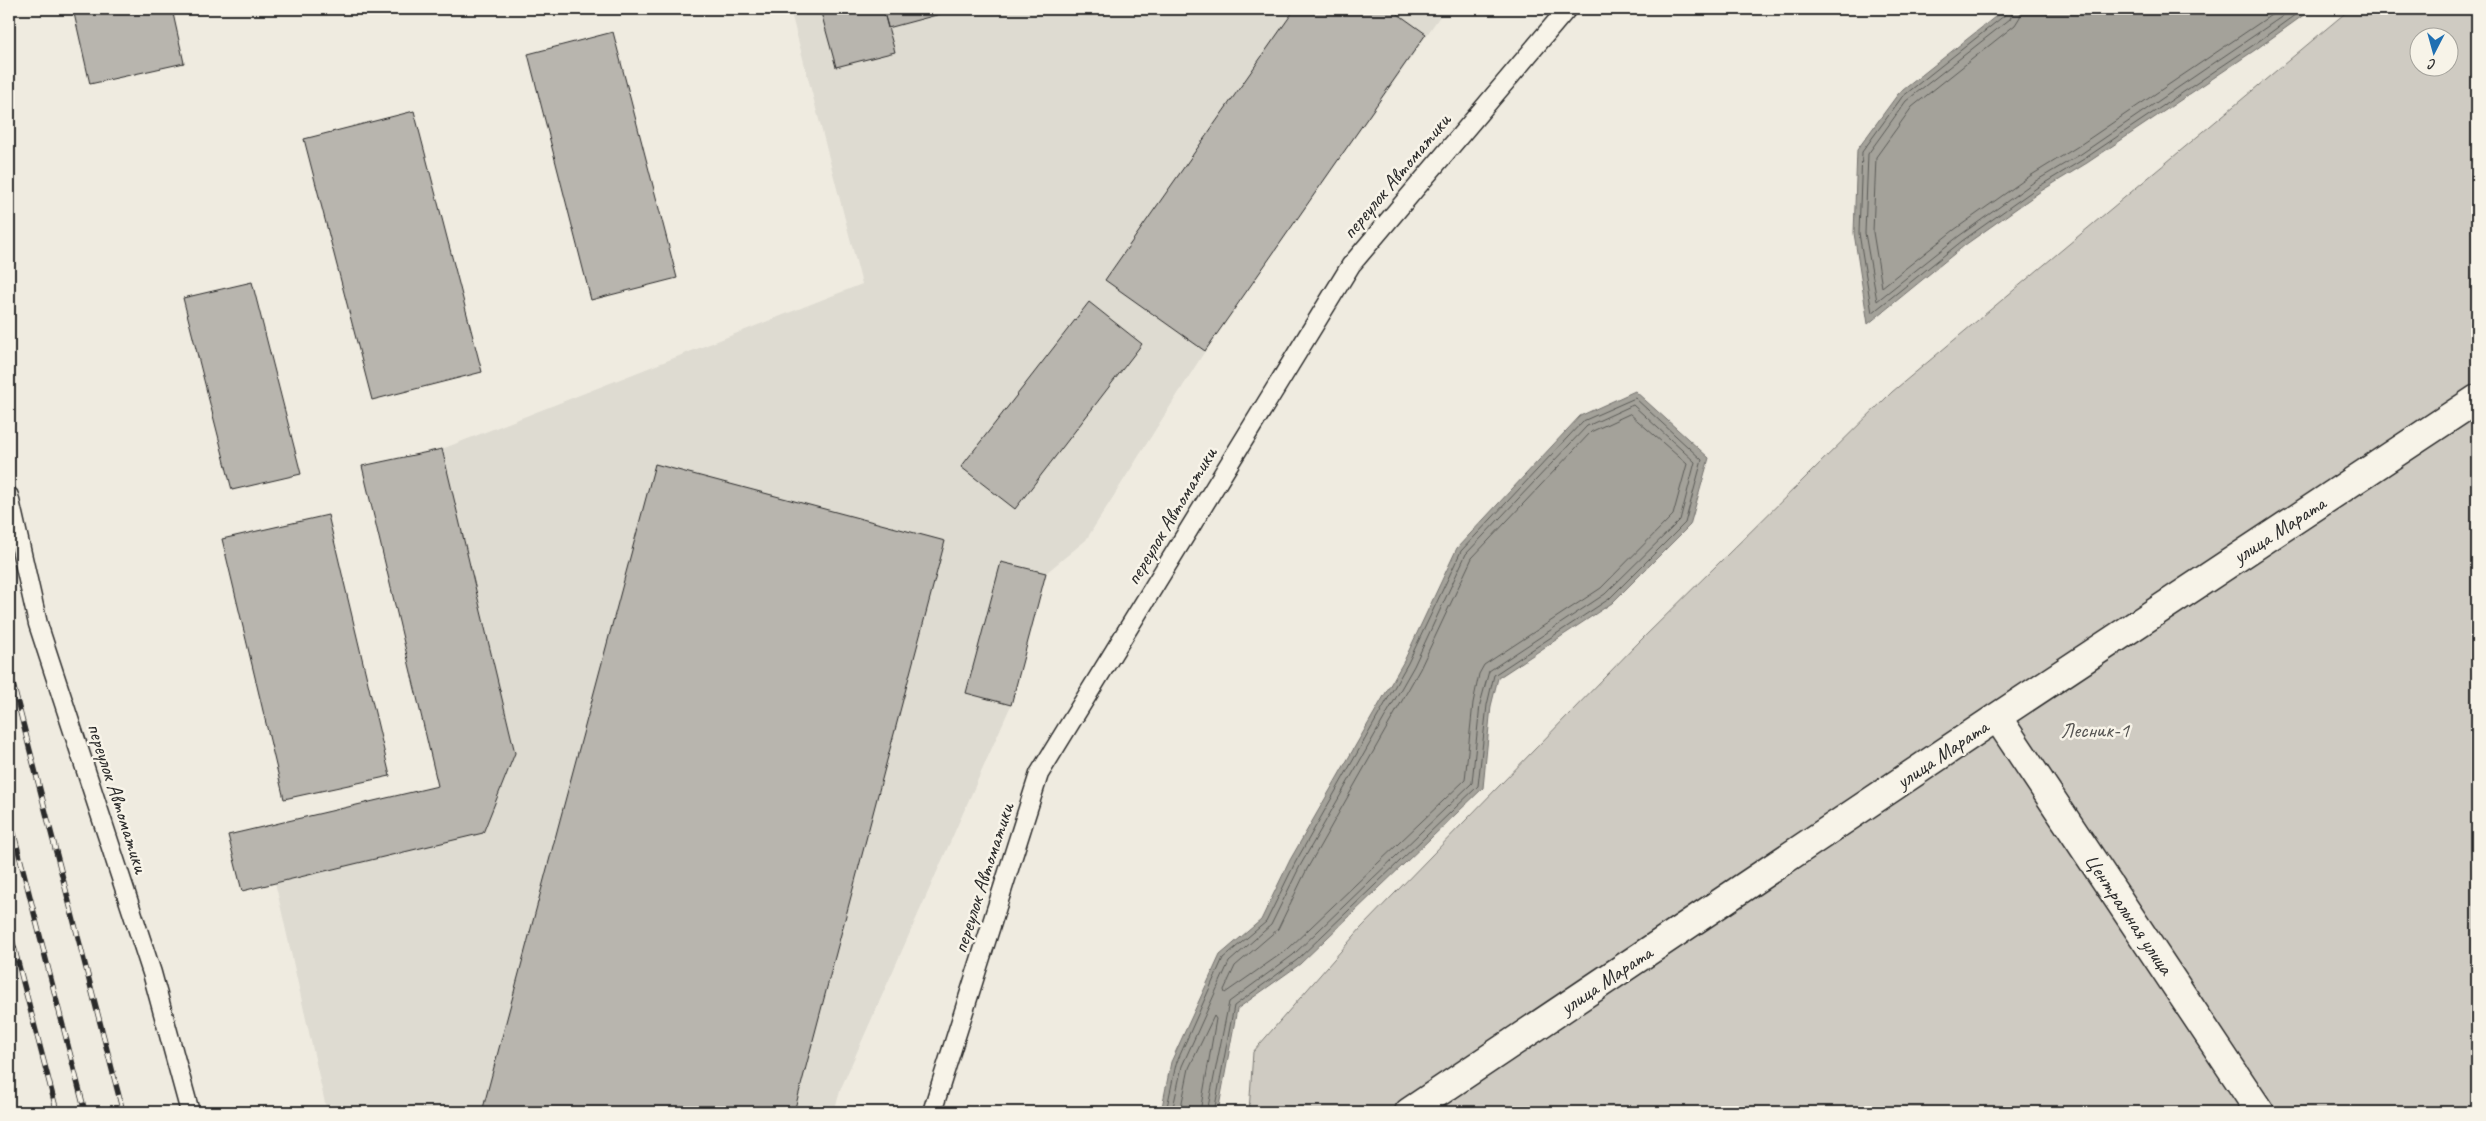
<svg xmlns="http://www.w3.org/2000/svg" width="2486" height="1121" font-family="Caveat,sans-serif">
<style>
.built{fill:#dedbd1}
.green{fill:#cfcbc2;stroke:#7d7b76;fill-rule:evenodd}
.water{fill:#a4a29a;stroke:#74726e}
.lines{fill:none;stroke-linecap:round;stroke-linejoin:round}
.shore{stroke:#5b5b57;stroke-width:1}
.building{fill:#b8b5ae;stroke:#2b2b2b}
.service-casing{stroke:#2b2b2b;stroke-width:21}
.minor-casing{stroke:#2b2b2b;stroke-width:31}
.service{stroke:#f7f3e8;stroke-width:18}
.minor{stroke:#f7f3e8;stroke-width:28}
.rail-casing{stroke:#2b2b2b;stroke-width:5.5}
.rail{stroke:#f7f3e8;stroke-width:4;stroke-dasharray:11;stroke-linecap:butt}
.labels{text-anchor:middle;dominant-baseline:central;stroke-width:5;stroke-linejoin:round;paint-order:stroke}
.street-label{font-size:21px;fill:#2b2b2b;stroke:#f7f3e8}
.park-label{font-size:21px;fill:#545351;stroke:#f7f3e8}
</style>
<rect width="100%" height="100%" fill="#efebe0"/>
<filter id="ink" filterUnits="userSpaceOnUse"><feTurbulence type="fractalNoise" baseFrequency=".02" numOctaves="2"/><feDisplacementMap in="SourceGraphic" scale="10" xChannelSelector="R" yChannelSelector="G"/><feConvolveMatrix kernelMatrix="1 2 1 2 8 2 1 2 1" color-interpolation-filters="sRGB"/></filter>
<g filter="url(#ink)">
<path class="built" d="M790 9H1445L1205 351 1086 540 1046 573 1011 705 841 1088 834 1112H327L275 882 515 753 442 449 862 284Z"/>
<path class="green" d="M2350 9H2477V1112H1249L1253 1052 1361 928 1640 641 1892 392ZM2418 38H2448V68H2418Z"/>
<path class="water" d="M2005 9H2312L2255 50 2087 163 2041 191 1965 245 1868 324 1854 233 1857 150 1898 94Z
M1635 391 1709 458 1690 525 1612 603 1498 678 1491 706 1483 788 1300 964 1237 1009 1218 1112H1161L1171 1062 1220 955 1261 920 1290 860 1404 661 1457 548 1580 416Z"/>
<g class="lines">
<path class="shore" d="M2007 9 2005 15 1902 97 1862 152 1859 233 1872 313 1962 241 2038 187 2084 159 2252 46 2303 9
M2014 9 2010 19 1906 101 1868 154 1865 233 1877 301 1959 236 2034 182 2081 154 2293 9
M2021 9 2020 17 2015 25 1912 107 1876 157 1873 232 1882 287 1954 230 2030 176 2077 147 2280 9
M1630 414 1687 464 1673 515 1601 588 1484 665 1479 674 1473 703 1465 780 1288 949 1225 993 1224 990 1235 966 1278 929 1307 869 1420 669 1472 558 1591 432Z
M1166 1112 1176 1064 1223 958 1266 922 1295 863 1408 663 1461 551 1583 421 1635 398 1702 460 1685 523 1609 599 1494 675 1487 705 1478 786 1297 960 1234 1006 1214 1112
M1172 1112 1182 1066 1229 962 1271 925 1300 866 1414 666 1466 554 1587 426 1633 405 1695 462 1680 520 1605 594 1489 671 1480 704 1472 783 1293 955 1229 1002 1207 1112
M1180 1112 1189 1068 1214 1016 1216 1019 1200 1112"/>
</g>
<path class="building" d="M73 9H172L184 63 90 84Z
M820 9H883L895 52 836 67Z
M883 9H959L888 28Z
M1295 9H1391L1426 34 1205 351 1105 280Z
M613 32 677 278 591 300 528 54Z
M414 111 482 372 372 400 304 139Z
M252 282 301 474 232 490 183 298Z
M1089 302 1142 344 1015 509 961 467Z
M442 449 515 753 483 833 242 891 228 835 438 786 362 466Z
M655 464 945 541 794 1112H482Z
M328 515 390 776 284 799 222 539Z
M1001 562 1046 573 1011 705 966 693Z"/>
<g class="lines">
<g class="service-casing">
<path id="service" d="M9 496 38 624 152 973 190 1112
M932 1112 1039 774 1351 265 1567 9"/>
</g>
<g class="minor-casing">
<path id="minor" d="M1997 717 2260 1112
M1409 1112 1997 717 2477 399"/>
</g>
<use href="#service" class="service"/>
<use href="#minor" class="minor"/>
<g class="rail-casing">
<path id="rail" d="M9 669 123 1112
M9 815 85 1112
M9 928 57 1112"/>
</g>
<use href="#rail" class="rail"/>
</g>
</g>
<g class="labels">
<g class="street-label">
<text transform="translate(1396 176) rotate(-50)">переулок Автоматики</text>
<text transform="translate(1171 516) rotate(-59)">переулок Автоматики</text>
<text transform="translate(2279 530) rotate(-33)">улица Марата</text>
<text transform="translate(1942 754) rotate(-34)">улица Марата</text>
<text transform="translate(118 798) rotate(72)">переулок Автоматики</text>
<text transform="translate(983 878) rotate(-72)">переулок Автоматики</text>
<text transform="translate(2129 914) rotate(56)">Центральная улица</text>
<text transform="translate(1606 980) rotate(-34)">улица Марата</text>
</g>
<g class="park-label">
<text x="2095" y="730">Лесник-1</text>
</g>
</g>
<rect width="2486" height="1121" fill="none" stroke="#f7f3e8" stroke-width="30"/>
<rect x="15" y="15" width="2456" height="1091" fill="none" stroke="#2b2b2b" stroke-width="2" filter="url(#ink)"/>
<g transform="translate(2434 52) rotate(186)"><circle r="24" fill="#f7f3e8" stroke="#a5a39c"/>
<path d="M0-4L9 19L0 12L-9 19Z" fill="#1f6fb2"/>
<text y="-8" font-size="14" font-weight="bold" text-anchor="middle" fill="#2b2b2b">С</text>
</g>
</svg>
